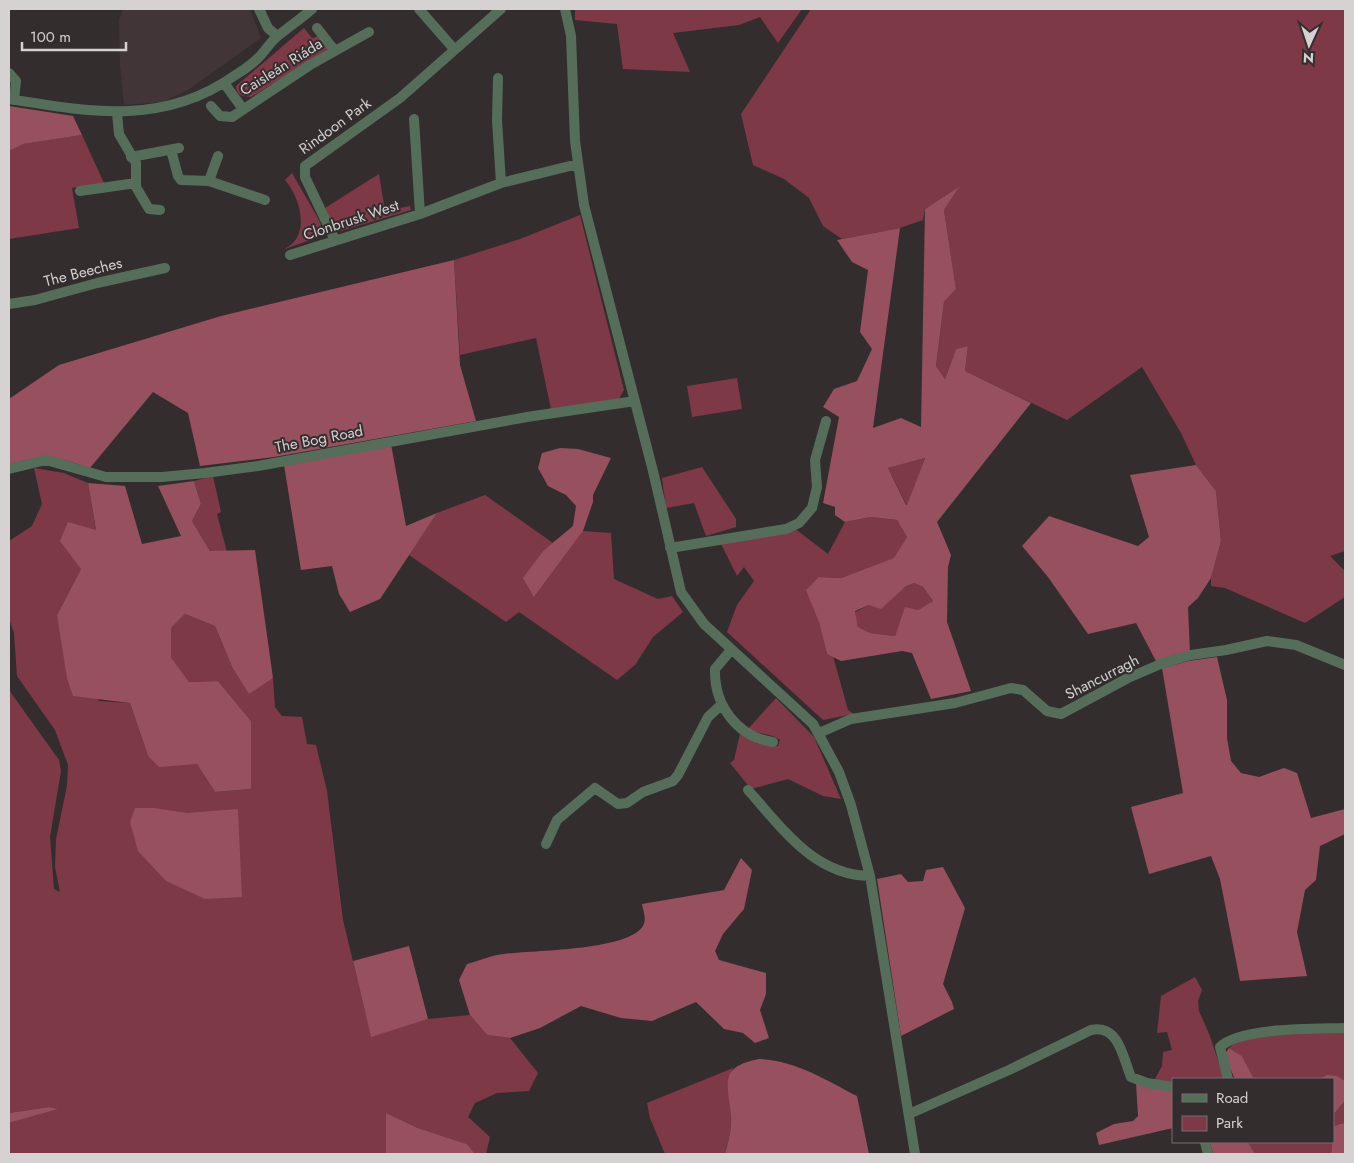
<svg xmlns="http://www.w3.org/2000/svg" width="1354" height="1163" font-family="Jost,sans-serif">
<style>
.built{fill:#423537}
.green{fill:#7e3947}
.forest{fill:#97505d;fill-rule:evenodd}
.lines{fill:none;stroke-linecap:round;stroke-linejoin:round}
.minor{stroke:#556e5a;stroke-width:10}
.labels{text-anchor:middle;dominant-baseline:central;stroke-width:4;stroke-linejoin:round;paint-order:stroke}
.street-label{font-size:15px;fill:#d6d2d2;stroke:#342d2e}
</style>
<rect width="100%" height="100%" fill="#342d2e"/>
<path class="built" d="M123 9H250L261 38 188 90 163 102 124 105 120 65 119 19Z"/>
<path class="green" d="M575 9H802L778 43 760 17 739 25 673 33 690 72 623 69 617 24 575 20Z
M811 9H1345V551L1330 556 1345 571V597L1305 623 1225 588 1211 586V578L1221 541 1216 491 1196 465 1181 433 1142 367 1067 420 965 371 968 346 956 349 945 379 936 366 944 302 956 289 944 210 958 188 925 209 923 220 900 228 842 239 823 226 809 198 784 179 753 165 741 114Z
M304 28 312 38 319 36 329 49 251 97C244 96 237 97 236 86Z
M82 135 104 183 72 188 79 228 9 239V151L22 144Z
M292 173 319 220 324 235 282 250C312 239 301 198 285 180Z
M379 174 385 211 410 206 411 210 341 231 336 230 325 208Z
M580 215 624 390 619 399 551 409 536 338 460 355 454 260 520 239Z
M737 378 742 409 692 417 687 386Z
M925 458 907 506 888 468Z
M702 467 736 519V527L706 536 694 503 666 508 662 478Z
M34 468 64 473 88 483 96 531 81 569 57 615 99 701 130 703 148 756 182 764H197L215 792 251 789V721L218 681 189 682 171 657V628L185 614 215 626 233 669 249 693 273 678 275 707 282 716 302 717 307 744 316 745 327 791 343 920 371 1036 428 1019 470 1015 487 1035 510 1038 538 1073 529 1091 497 1093 475 1103 468 1117 490 1137 486 1154H475L467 1144 418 1128 386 1113V1154H9V1123L57 1109 49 1107 9 1113V690L59 760 61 771 50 837 54 889 60 892 55 867 56 839 67 786 68 765 55 730 17 676 14 633 9 619V541L32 526 42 504Z
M213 476 221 512 217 514 227 552 210 551 192 521 201 504 194 481Z
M485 495 553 543 544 550 534 597 583 531 611 533 614 579 658 599 672 596 683 612 653 637 635 665 617 680 519 612 506 622 409 555 437 513Z
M871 517 897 520 907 537 895 558 841 578 819 577V622L827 654 833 656 848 710 854 714 823 720 727 632 737 605 754 581 744 567 737 576 721 544 794 528 828 554 845 522Z
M914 583 923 587 933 601 918 610 905 608 895 636 870 633 858 627 855 612Z
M776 698 814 737 841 799 823 796 788 779 751 789 730 763 734 760 740 734 758 744 778 746 780 740 773 736 747 730Z
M1195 977 1202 990 1198 1001 1199 1011 1210 1036 1224 1079H1173V1085L1154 1081 1162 1066 1163 1052 1172 1050 1167 1032 1157 1033 1161 996Z
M1345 1030V1081C1336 1075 1329 1074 1320 1079H1254L1242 1056 1229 1048C1243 1032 1322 1032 1345 1030Z
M733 1068C727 1085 729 1098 731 1115 732 1129 728 1141 725 1154H665L650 1118 647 1103Z
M1345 1101V1124L1341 1123 1334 1126 1331 1154H1255L1248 1142H1333V1115Z"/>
<path class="forest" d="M9 106 73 116 82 135 23 144 9 151Z
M959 187 944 210 956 289 944 302 936 366 945 379 956 349 968 346 965 371 1031 403 937 522 951 555 948 567 947 622 971 691 931 699 912 653 902 651 841 661 827 654 819 622 806 590 819 577 841 578 894 558 907 537 897 520 871 517 845 522 835 515V507L823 503 839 417 823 407 834 389 857 381 872 349 860 332 868 270 852 262 837 240 900 228 873 428 901 418 921 427 925 209ZM925 458 907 505H906L888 468ZM914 583 923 587 933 601 918 610 905 607 895 636 870 633 858 627 855 611 869 605 881 609 905 587Z
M454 260 460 365 476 421 274 457 200 466 188 413 153 392 90 468C57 457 43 454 9 465V399L59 365 221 316Z
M391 444 406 526 437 513 380 599 350 612 339 594 332 566 301 570 284 465Z
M560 448 578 449 611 458 593 495V502L583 531 534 597 523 578 544 550 573 526 576 506 566 495 548 486 538 468 542 453Z
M1196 465 1216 491 1221 541 1211 578 1198 598 1188 607 1190 653 1157 663 1136 623 1088 634 1048 577 1022 546 1049 516 1138 546 1149 537 1130 475Z
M194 481 201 504 192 521 210 551 255 550 273 678 249 694 233 669 215 626 185 614 171 628V657L189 682 218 681 251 721V789L215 792 197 764 159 767 148 756 130 703 73 696 67 678 57 615 81 569 60 541 68 522 96 530 88 483 125 486 142 544 181 536 158 486Z
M1217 657 1227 700V738L1231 761 1241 773 1259 777 1284 768 1297 773 1311 818 1345 809V834L1320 846 1316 880 1305 890 1297 932 1307 976 1240 981 1220 879 1211 856 1149 874 1131 807 1183 793 1162 668 1189 661Z
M135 808H154L187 813 238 809 242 897 205 899 166 881 138 851 130 822Z
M741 858 752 870 744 909 723 934 715 951 719 960 766 973V994L760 1010 769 1038 755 1043 743 1033 724 1029 696 1002 652 1021 621 1018 581 1006 540 1028 510 1038 487 1035 470 1015 459 980 467 964C479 961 492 955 504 954 534 950 627 951 643 926 647 919 643 911 642 904L724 890Z
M943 867 965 908 943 984 952 1002 954 1009 901 1036 877 879 901 874 908 882 923 881 926 870Z
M409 946 428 1019 371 1037 353 961Z
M1229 1048 1242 1056 1254 1079H1235L1224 1055Z
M759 1059C795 1060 826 1080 857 1096L869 1154H725C728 1142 732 1129 731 1116 728 1083 718 1067 759 1059Z
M1327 1075 1337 1076 1345 1081V1101L1333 1115V1079H1320Z
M1136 1083 1173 1091V1128L1099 1145 1096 1133 1114 1124 1133 1121 1138 1116Z
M49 1107 58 1109 9 1123V1113Z
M386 1113 418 1128 467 1144 475 1154H386Z
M1342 1123 1345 1124V1154H1331L1334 1126Z
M1210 1142H1248L1255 1154H1213Z"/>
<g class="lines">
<path class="minor" d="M259 9 268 28 277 36
M419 9 454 49
M565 9 571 36 575 141 584 205 653 471 681 592 704 624 813 724 839 772 851 805 870 876 915 1154
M317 28 335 51
M9 73 16 81 14 100
M498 78 497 120 501 183
M224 83 243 109
M9 99C89 112 163 126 234 76 244 70 254 63 261 55 267 48 272 40 279 35 290 26 302 18 312 9
M211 106 220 116 232 117 310 65 369 32
M117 113 119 134 136 163V187L149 209 160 210
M414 119 420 214
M171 150 178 176 181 180 209 181 265 200
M131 157 179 148
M209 181 218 156
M80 191 136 183
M335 240 305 177V166L400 98 501 9
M290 255 420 214 501 183 578 164
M9 304 35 300 97 283 165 268
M9 469 46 460 106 477H162L205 473 258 466 527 417 635 401
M670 548 786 529 799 523 812 508 817 487 815 460 826 421
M731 650 715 669C714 705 737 737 773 742
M819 733 851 719 955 703 1011 688 1023 690 1047 711 1061 714 1128 678 1163 663 1191 655 1226 650 1267 641 1296 645 1345 665
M748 790C783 829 814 875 870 876
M546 844 557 820 595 788 618 804 627 803 643 792 673 781 678 775 708 717 721 705
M1228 1079 1220 1047C1240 1027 1316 1029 1345 1028
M909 1114 1009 1070 1091 1030C1119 1024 1123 1058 1131 1077L1147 1083 1173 1087
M1205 1142 1208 1154"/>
</g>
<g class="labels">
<g class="street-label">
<text transform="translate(281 67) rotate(-32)">Caisleán Riáda</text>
<text transform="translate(335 126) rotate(-36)">Rindoon Park</text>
<text transform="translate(351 220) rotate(-18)">Clonbrusk West</text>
<text transform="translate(83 272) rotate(-14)">The Beeches</text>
<text transform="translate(319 439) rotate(-11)">The Bog Road</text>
<text transform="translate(1102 677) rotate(-27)">Shancurragh</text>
</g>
</g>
<rect width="1354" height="1163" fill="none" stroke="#d6d2d2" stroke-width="20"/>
<rect x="1172" y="1078" width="162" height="65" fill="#342d2e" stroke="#756f70"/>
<rect x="1182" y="1094" width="25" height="8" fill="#556e5a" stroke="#756f70"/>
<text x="1216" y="1103" font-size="15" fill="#d6d2d2">Road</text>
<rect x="1182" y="1116" width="25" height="15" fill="#7e3947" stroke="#756f70"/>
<text x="1216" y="1128" font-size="15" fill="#d6d2d2">Park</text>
<g transform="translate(1309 45) rotate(183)" stroke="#342d2e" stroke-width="4" paint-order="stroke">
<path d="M0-4L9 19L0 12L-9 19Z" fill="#d6d2d2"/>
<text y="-8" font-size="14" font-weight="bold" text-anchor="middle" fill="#d6d2d2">N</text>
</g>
<path d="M22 42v8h104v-8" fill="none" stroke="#d6d2d2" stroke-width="2.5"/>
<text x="30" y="42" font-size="15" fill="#d6d2d2" stroke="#342d2e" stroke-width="4" paint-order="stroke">100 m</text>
</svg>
